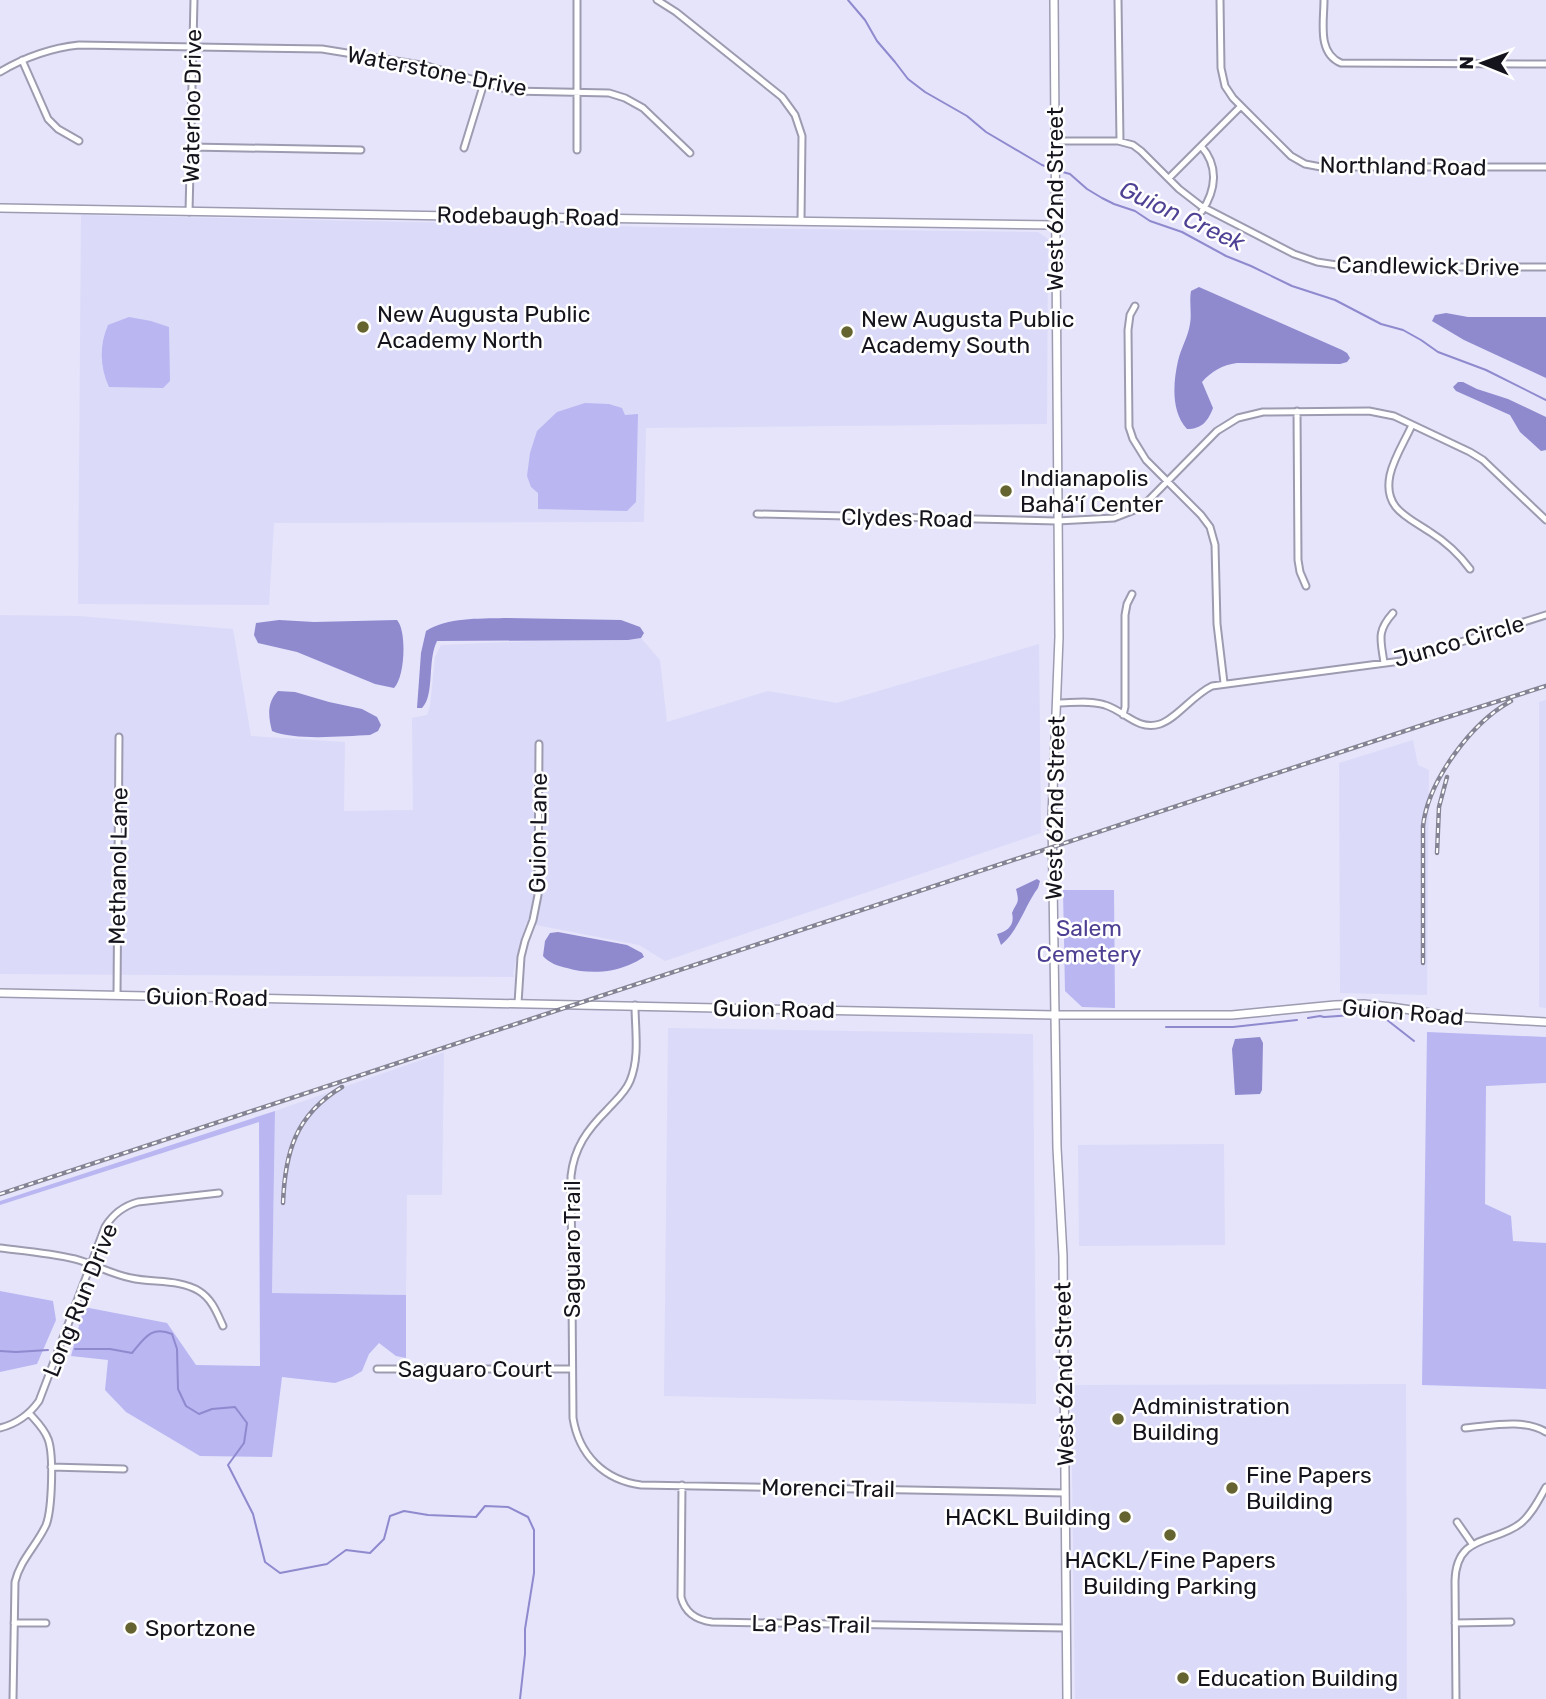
<svg xmlns="http://www.w3.org/2000/svg" width="1546" height="1699" font-family="Rubik,sans-serif">
<style>
.built{fill:#dbdaf8}
.green{fill:#b9b6f2}
.water{fill:#8f89ce}
.lines{fill:none;stroke-linecap:round;stroke-linejoin:round}
.stream{stroke:#8f89ce;stroke-width:2}
.minor-casing{stroke:#9c9bb0;stroke-width:9}
.tertiary-casing{stroke:#9c9bb0;stroke-width:10}
.minor{stroke:#fff;stroke-width:5}
.tertiary{stroke:#fff;stroke-width:7}
.rail-casing{stroke:#858494;stroke-width:4.5}
.rail{stroke:#fff;stroke-width:2;stroke-dasharray:5;stroke-linecap:butt}
.poi-dot{fill:#656330;stroke:#fff;stroke-width:2.5}
.labels{text-anchor:middle;dominant-baseline:central;stroke-width:5;stroke-linejoin:round;paint-order:stroke}
.street-label{font-size:23px;fill:#15141c;stroke:#fff}
.poi-label{font-size:23px;fill:#15141c;stroke:#fff;text-anchor:start}
.park-label{font-size:23px;fill:#4d4093;stroke:#fff}
.water-label{font-size:24px;font-style:italic;fill:#4f4194;stroke:#fff}
</style>
<rect width="100%" height="100%" fill="#e5e4fb"/>
<path class="built" d="M81 215 648 227 1038 232 1048 239 1047 424 646 428 644 522 274 523 269 605 78 604Z
M0 615 79 616 233 629 251 736 345 742 344 811 413 810 412 718 427 715 430 706 435 657 441 645 535 641 628 640 641 638 660 660 667 722 768 691 837 703 1039 644 1041 833 665 961 639 945 526 923 513 973 514 977 0 974Z
M1546 700V1008L1539 1007V702Z
M1413 740 1418 765 1429 770 1427 995 1340 993 1339 763Z
M668 1028 1033 1034 1036 1404 664 1396Z
M444 1052 442 1195H407L406 1295 272 1293 275 1111Z
M1224 1144 1225 1245 1079 1246 1078 1145Z
M1406 1384 1407 1699H1075L1071 1385Z"/>
<path class="green" d="M129 317 151 321 169 327 170 381 163 388 109 387C100 367 99 346 108 325Z
M585 403 609 404 622 408 625 415 638 414 636 502 627 511 538 509V493L531 487 527 476 530 453 537 431 557 412Z
M1063 890H1114L1115 1008 1082 1007 1065 991Z
M1427 1032 1546 1037V1083L1486 1086 1485 1204 1511 1216 1513 1241 1546 1243V1389L1422 1385Z
M275 1111 272 1293 406 1295V1358L396 1356 379 1343 369 1354 362 1371 352 1377 335 1383 282 1377 272 1457 200 1456 126 1412 105 1390 108 1360 71 1356 84 1307 167 1323 196 1365 260 1366 259 1122 0 1205V1201Z
M0 1291 53 1301 56 1320 37 1364 0 1372Z"/>
<path class="water" d="M1199 287 1342 350 1347 353 1350 358 1347 362 1340 364 1237 363C1222 365 1212 371 1202 382L1213 408C1208 421 1202 429 1187 429 1171 412 1173 383 1178 361 1181 348 1188 337 1190 324 1192 313 1189 302 1191 291Z
M1446 313 1468 317H1546V378L1464 340 1432 321 1435 315Z
M1458 382H1463L1477 389 1508 399 1546 417V450L1541 451 1520 432 1510 415 1456 391 1453 387Z
M504 618 621 620 640 627 644 633 641 638 628 640 437 641C427 661 435 695 422 708H417L421 653 426 631C448 617 478 619 504 618Z
M279 620 314 622 397 620C407 631 405 677 394 688L375 684 297 652 258 643 254 635 256 623Z
M278 691 295 692 329 702 362 709 377 717 381 725 378 731 370 735C344 736 296 741 272 731 268 716 267 702 278 691Z
M1037 879 1040 881 1038 888C1025 905 1018 932 1001 945L997 934C1008 931 1015 925 1012 913 1017 901 1020 904 1016 889Z
M558 932 627 945 642 953 644 957C639 960 634 963 629 965 610 973 587 974 567 968 558 966 549 963 543 956L545 941 550 933Z
M1260 1037 1263 1043 1262 1090 1260 1094 1235 1095 1232 1049 1235 1039Z"/>
<g class="lines">
<path class="stream" d="M848 0 865 20 877 41 895 62 908 79 925 92 967 116 986 132 1042 165 1054 169
M1059 171 1070 174 1087 189 1102 198 1114 204 1135 211 1150 221 1182 232 1226 256 1251 266 1292 286 1335 300 1381 324 1403 330 1421 340 1438 352 1486 370 1546 400
M1308 1018 1320 1016 1324 1017 1367 1014 1382 1016 1414 1041
M1166 1027H1233L1297 1020
M75 1349H110L132 1353C144 1339 151 1325 172 1334L177 1349 178 1389 186 1406 199 1414 212 1409 235 1407 247 1423 244 1443 228 1465 253 1514 265 1562 280 1573 327 1564 346 1550 370 1553 384 1539 390 1516 404 1511 428 1515 476 1517 485 1506 508 1507 528 1517 534 1530V1573L525 1629V1654L520 1699
M0 1351 16 1352 48 1350"/>
<g class="minor-casing">
<path id="minor" d="M657 0 676 12 782 97 795 115 802 136 801 220
M1118 0 1120 141
M1220 0 1221 68 1225 86 1233 98 1291 156 1305 164 1321 167H1546
M1324 0C1324 22 1317 53 1341 63L1546 64
M22 60 48 119 58 129 79 141
M0 72C25 57 51 48 79 45L322 49 427 66 512 91 609 93 625 98 643 108 690 153
M1055 141H1118L1133 145 1141 151 1179 189 1201 206 1294 254 1317 262 1350 267H1546
M1201 146C1219 166 1216 190 1202 211
M191 147 361 150
M464 148 484 83
M577 150V0
M1169 178 1241 106
M189 212 194 0
M1135 306 1130 315 1128 330 1129 427 1133 439 1146 460 1201 515 1210 527 1215 545 1217 624 1224 683
M1297 411 1298 560 1300 572 1306 586
M1412 425C1405 441 1394 457 1390 475 1383 509 1408 517 1430 532 1446 542 1459 554 1470 569
M757 514 1057 521 1114 518 1137 509 1147 502 1217 431 1238 418 1263 412 1369 411 1394 416 1470 452 1483 460 1546 520
M1384 663C1381 640 1376 632 1393 613
M1057 703C1072 703 1090 700 1105 705 1125 711 1137 731 1160 724 1176 719 1193 695 1212 686L1401 661 1546 615
M1123 715 1125 707V615L1127 604 1132 594
M117 995 119 737
M518 1003 521 957 525 941 533 920 538 895 539 744
M635 1005C635 1030 640 1057 630 1081 625 1093 615 1101 607 1110 587 1130 574 1148 571 1176L573 1418C579 1455 604 1480 641 1485L1065 1493
M0 1248C25 1251 50 1253 75 1259 94 1264 111 1274 131 1278 152 1283 180 1279 199 1291 212 1299 217 1313 223 1326
M377 1369H572
M0 1428C16 1424 29 1415 39 1401L105 1227C113 1214 123 1206 138 1202L219 1193
M1465 1428C1491 1426 1522 1418 1546 1432
M51 1467 124 1469
M682 1485 681 1597C685 1613 696 1620 712 1622L1066 1628
M1457 1522 1473 1545
M14 1623H46
M1455 1623 1511 1622
M13 1699 15 1582C20 1560 37 1545 46 1525 52 1510 54 1454 48 1439 44 1428 36 1421 29 1413
M1456 1699 1455 1581C1456 1533 1495 1544 1521 1523 1532 1514 1539 1499 1546 1487"/>
</g>
<g class="tertiary-casing">
<path id="tertiary" d="M1054 0 1059 637 1052 817 1057 1148 1063 1256 1067 1699
M0 208C352 216 703 219 1055 225
M0 993 1055 1015H1232L1335 1005 1364 1004 1391 1007 1457 1017 1546 1022"/>
</g>
<use href="#minor" class="minor"/>
<use href="#tertiary" class="tertiary"/>
<g class="rail-casing">
<path id="rail" d="M1437 853 1439 807 1447 777
M1423 963V826C1428 781 1471 723 1511 701
M0 1194 1432 722 1546 686
M283 1203C285 1153 295 1115 342 1087"/>
</g>
<use href="#rail" class="rail"/>
</g>
<g class="poi-dot">
<circle cx="363" cy="327" r="7"/>
<circle cx="847" cy="332" r="7"/>
<circle cx="1006" cy="491" r="7"/>
<circle cx="1118" cy="1419" r="7"/>
<circle cx="1232" cy="1488" r="7"/>
<circle cx="1125" cy="1517" r="7"/>
<circle cx="1170" cy="1535" r="7"/>
<circle cx="131" cy="1628" r="7"/>
<circle cx="1183" cy="1678" r="7"/>
</g>
<g class="labels">
<g class="street-label">
<text transform="translate(437 71) rotate(11)">Waterstone Drive</text>
<text transform="translate(192 106) rotate(-89)">Waterloo Drive</text>
<text transform="translate(1403 166) rotate(1)">Northland Road</text>
<text transform="translate(1055 199) rotate(-90)">West 62nd Street</text>
<text transform="translate(528 216) rotate(1)">Rodebaugh Road</text>
<text transform="translate(1428 266) rotate(1)">Candlewick Drive</text>
<text transform="translate(907 518) rotate(1)">Clydes Road</text>
<text transform="translate(1459 641) rotate(-16)">Junco Circle</text>
<text transform="translate(1055 808) rotate(-89)">West 62nd Street</text>
<text transform="translate(538 833) rotate(-89)">Guion Lane</text>
<text transform="translate(118 866) rotate(-89)">Methanol Lane</text>
<text transform="translate(207 997) rotate(1)">Guion Road</text>
<text transform="translate(774 1009) rotate(1)">Guion Road</text>
<text transform="translate(1403 1012) rotate(5)">Guion Road</text>
<text transform="translate(572 1249) rotate(-90)">Saguaro Trail</text>
<text transform="translate(80 1300) rotate(-68)">Long Run Drive</text>
<text x="475" y="1369">Saguaro Court</text>
<text transform="translate(1064 1374) rotate(-91)">West 62nd Street</text>
<text transform="translate(828 1488) rotate(1)">Morenci Trail</text>
<text transform="translate(811 1624) rotate(1)">La Pas Trail</text>
</g>
<g class="poi-label">
<text x="377" y="314">New Augusta Public<tspan x="377" dy="26">Academy North</tspan></text>
<text x="861" y="319">New Augusta Public<tspan x="861" dy="26">Academy South</tspan></text>
<text x="1020" y="478">Indianapolis<tspan x="1020" dy="26">Bahá'í Center</tspan></text>
<text x="1132" y="1406">Administration<tspan x="1132" dy="26">Building</tspan></text>
<text x="1246" y="1475">Fine Papers<tspan x="1246" dy="26">Building</tspan></text>
<text x="1111" y="1517" text-anchor="end">HACKL Building</text>
<text x="1170" y="1560" text-anchor="middle">HACKL/Fine Papers<tspan x="1170" dy="26">Building Parking</tspan></text>
<text x="145" y="1628">Sportzone</text>
<text x="1197" y="1678">Education Building</text>
</g>
<g class="park-label">
<text x="1089" y="928">Salem<tspan x="1089" dy="26">Cemetery</tspan></text>
</g>
<g class="water-label">
<text transform="translate(1182 216) rotate(25)">Guion Creek</text>
</g>
</g>
<g transform="translate(1483 63) rotate(271)" stroke="#ffffff" stroke-width="5" paint-order="stroke">
<path d="M0-5L12 26L0 18L-12 26Z" fill="#15141c"/>
<text y="-10" font-size="19" font-weight="bold" text-anchor="middle" fill="#15141c">N</text>
</g>
</svg>
